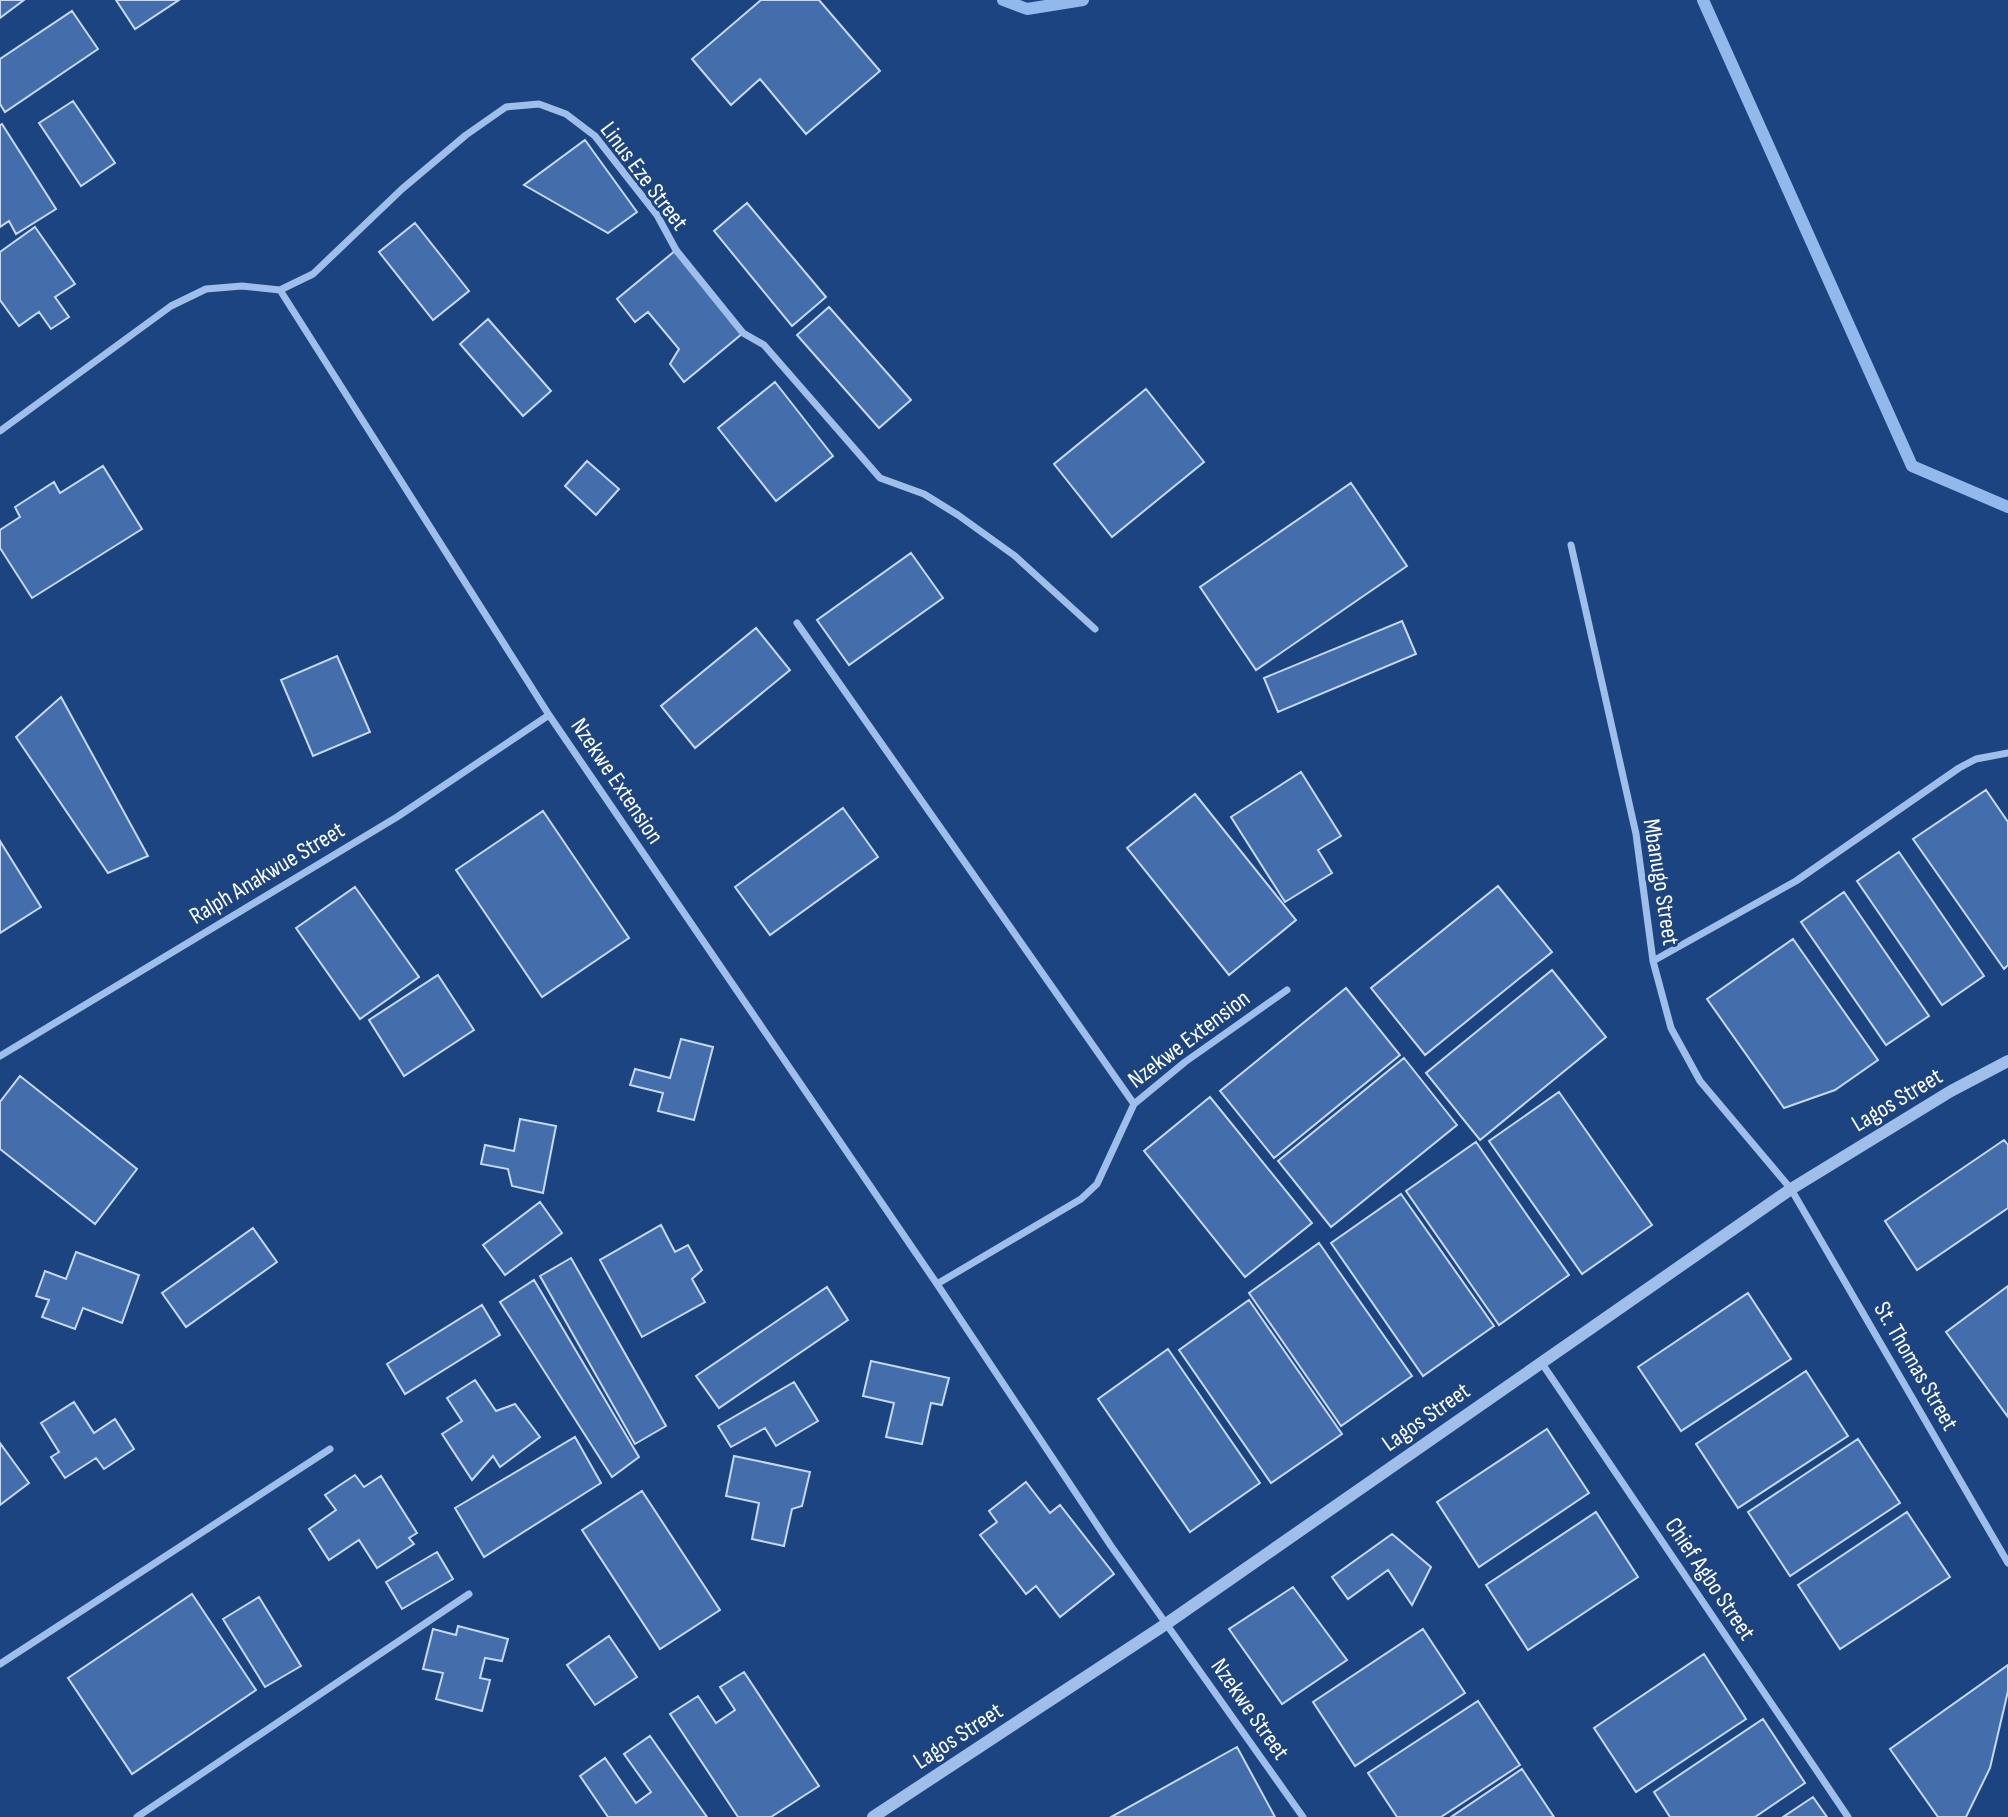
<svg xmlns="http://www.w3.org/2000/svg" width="2008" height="1817" font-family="'Sofia Sans Condensed',sans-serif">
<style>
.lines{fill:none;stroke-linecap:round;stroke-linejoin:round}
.stream{stroke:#93b9ec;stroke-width:12}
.building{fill:#446eab;stroke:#c5d9f7;stroke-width:2}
.minor{stroke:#a0beea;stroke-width:7}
.tertiary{stroke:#a0beea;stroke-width:12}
.labels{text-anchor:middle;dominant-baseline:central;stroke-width:6;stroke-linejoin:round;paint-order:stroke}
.street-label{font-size:24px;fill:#fff;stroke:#1c4481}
</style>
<rect width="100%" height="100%" fill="#1c4481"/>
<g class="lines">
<path class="stream" d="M1003 0 1027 9 1083 0
M1703 0 1912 466 2008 507"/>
</g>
<path class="building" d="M0 0H24L0 18Z
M116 0H179L135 29Z
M761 0H819L880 71 806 134 760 79 731 105 692 59Z
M72 11 98 49 5 112 0 104V59Z
M73 101 115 163 81 186 39 123Z
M2 124 56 209 16 234 9 221 0 227V125Z
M585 140 637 212 608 233 524 185Z
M747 203 826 297 792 326 714 231Z
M415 223 469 291 433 320 379 252Z
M35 227 75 284 55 297 69 317 51 329 39 312 19 326 0 300V252Z
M676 250 743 333 684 382 670 364 679 349 648 312 635 322 617 299Z
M829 307 911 400 879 428 797 335Z
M488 319 551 391 523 416 460 344Z
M775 382 833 456 776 501 718 428Z
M1146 389 1204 462 1112 537 1054 464Z
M587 461 619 489 596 515 565 486Z
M103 466 142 529 32 598 0 548V530L20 517 15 507 54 482 60 493Z
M1351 483 1407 566 1256 670 1200 587Z
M911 553 943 598 849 665 817 620Z
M1402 621 1416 654 1278 712 1264 678Z
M756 628 790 670 695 748 661 706Z
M337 656 370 732 313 756 281 680Z
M61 697 148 856 108 873 16 737Z
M1301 772 1341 836 1318 850 1332 873 1285 902 1231 817Z
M1986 790 2008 822V965L2004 969 1913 839Z
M1195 794 1296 920 1229 975 1127 848Z
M843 808 878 857 770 935 735 887Z
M543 811 629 938 542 997 456 870Z
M0 841 41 907 0 933Z
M1899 852 1984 976 1942 1005 1857 881Z
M1498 886 1552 952 1425 1055 1371 988Z
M355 887 419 977 360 1019 296 928Z
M1844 892 1929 1016 1886 1045 1801 922Z
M1793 939 1878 1060 1835 1090 1784 1108 1707 999Z
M1552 970 1606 1037 1480 1140 1426 1073Z
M438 975 474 1030 404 1076 369 1020Z
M1346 988 1400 1055 1274 1158 1220 1091Z
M681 1039 713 1047 694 1120 658 1111 663 1093 630 1085 635 1069 670 1078Z
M1404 1058 1457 1125 1331 1227 1278 1161Z
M20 1076 137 1169 95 1224 0 1149V1102Z
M1559 1092 1652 1225 1582 1274 1489 1141Z
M1210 1097 1312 1223 1245 1277 1144 1151Z
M520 1119 556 1126 543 1193 512 1186 508 1169 481 1164 485 1145 514 1151Z
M2004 1140 2008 1145V1208L1917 1270 1885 1221Z
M1476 1142 1569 1275 1499 1325 1406 1191Z
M1401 1194 1494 1326 1423 1376 1331 1243Z
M540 1202 562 1233 505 1275 483 1245Z
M661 1225 675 1252 688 1245 702 1270 692 1279 705 1302 642 1337 600 1260Z
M253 1228 277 1262 186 1327 162 1293Z
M1319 1243 1412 1376 1341 1426 1249 1293Z
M76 1252 139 1275 122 1323 83 1308 75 1329 42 1317 49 1300 36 1296 45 1271 66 1279Z
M571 1258 666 1426 635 1444 540 1276Z
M534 1280 639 1457 612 1477 500 1302Z
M2008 1286V1417L1946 1332Z
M827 1287 848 1320 719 1408 696 1376Z
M1748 1293 1791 1359 1681 1431 1638 1367Z
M1249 1300 1342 1434 1271 1483 1179 1350Z
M482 1305 500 1335 405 1394 387 1364Z
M1168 1349 1260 1483 1190 1532 1098 1399Z
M871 1361 949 1378 942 1405 931 1403 922 1444 886 1437 894 1403 863 1396Z
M1806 1371 1848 1436 1738 1508 1696 1444Z
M475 1380 496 1411 515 1404 540 1437 500 1467 493 1456 472 1480 442 1434 462 1421 447 1398Z
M794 1382 818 1421 776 1446 765 1428 731 1447 718 1426Z
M74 1402 94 1433 115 1419 134 1449 104 1469 96 1458 65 1478 51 1457 59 1452 41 1423Z
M1547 1429 1589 1493 1479 1567 1437 1502Z
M575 1437 601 1483 484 1557 455 1508Z
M1858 1439 1900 1503 1790 1576 1748 1512Z
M0 1443 29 1483 0 1505Z
M734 1456 810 1472 802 1506 792 1509 784 1546 752 1539 759 1503 726 1496Z
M355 1475 364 1487 381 1476 417 1533 409 1538 414 1544 377 1568 359 1540 329 1560 309 1529 336 1510 325 1495Z
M1026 1482 1050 1513 1060 1505 1114 1574 1060 1617 1036 1586 1026 1594 980 1535 997 1522 989 1511Z
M642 1491 720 1610 660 1649 582 1530Z
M1596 1512 1638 1577 1528 1650 1486 1585Z
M1907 1512 1950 1577 1840 1649 1798 1585Z
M1392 1534 1431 1567 1412 1605 1388 1570 1348 1599 1332 1577Z
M437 1552 453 1579 402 1609 386 1582Z
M1293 1587 1347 1660 1282 1704 1229 1629Z
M192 1594 256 1690 132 1774 68 1678Z
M259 1597 301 1666 265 1687 223 1619Z
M458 1626 508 1639 502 1661 485 1658 480 1678 490 1680 482 1711 436 1699 443 1673 423 1669 433 1629 456 1635Z
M1423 1629 1465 1693 1355 1766 1313 1702Z
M609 1636 637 1677 595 1705 567 1665Z
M1704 1654 1746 1719 1636 1792 1594 1728Z
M2008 1665V1691L1990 1768 1966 1817H1938L1890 1749Z
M744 1672 819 1786 771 1817H738L670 1714 698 1696 716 1723 735 1710 720 1687Z
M1478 1701 1520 1765 1441 1817H1397L1368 1773Z
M1763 1719 1805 1783 1755 1817H1670L1654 1792Z
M650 1736 707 1817H608L580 1776 605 1758 636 1803 651 1792 624 1754Z
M1237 1747 1275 1817H1111Z
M1522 1769 1554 1817H1451Z
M1813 1797 1827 1817H1783Z"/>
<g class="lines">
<path class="minor" d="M280 290 549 715 937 1284 1111 1546 1303 1817
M0 431 171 306 206 289 242 286 280 290 313 274 402 189 466 135 506 107 539 104 566 114 595 136 657 215 676 250 743 333 764 345 880 478 924 494 958 515 1015 556 1095 629
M1571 545 1636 834 1653 961 1671 1028 1700 1081 1791 1189 2008 1563
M797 623 1134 1104
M1653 961 1796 881 1959 768 1976 759 2008 753
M0 1056 397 817 549 715
M937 1284 1081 1199 1097 1184 1134 1104 1185 1062 1287 990
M1541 1362 1848 1817
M0 1664 330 1449
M137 1817 469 1594"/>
<path class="tertiary" d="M873 1817 1166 1624 1791 1189 1951 1091 2008 1061"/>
</g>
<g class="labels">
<g class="street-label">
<text transform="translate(644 176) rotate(53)">Linus Eze Street</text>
<text transform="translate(617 781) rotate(56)">Nzekwe Extension</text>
<text transform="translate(267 873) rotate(-31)">Ralph Anakwue Street</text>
<text transform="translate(1661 882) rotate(81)">Mbanugo Street</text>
<text transform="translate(1189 1039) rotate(-37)">Nzekwe Extension</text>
<text transform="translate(1897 1100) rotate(-31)">Lagos Street</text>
<text transform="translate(1916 1366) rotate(60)">St. Thomas Street</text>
<text transform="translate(1426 1417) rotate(-35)">Lagos Street</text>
<text transform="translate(1710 1579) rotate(56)">Chief Agbo Street</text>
<text transform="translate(1250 1709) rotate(55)">Nzekwe Street</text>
<text transform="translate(958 1736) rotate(-33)">Lagos Street</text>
</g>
</g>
</svg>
